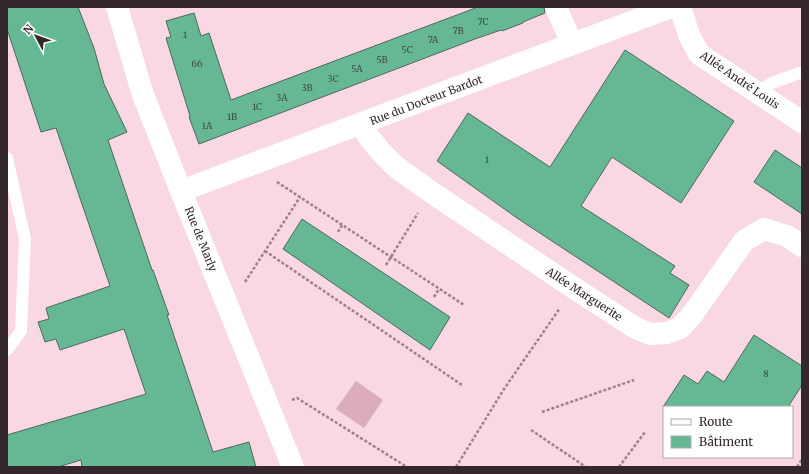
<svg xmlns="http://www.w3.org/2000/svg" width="809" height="474" font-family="Merriweather,serif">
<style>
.green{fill:#dbacbb}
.building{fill:#66b794;stroke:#4d695c}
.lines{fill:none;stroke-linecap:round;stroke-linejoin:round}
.path{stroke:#9a828a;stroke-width:2.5;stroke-dasharray:3 2;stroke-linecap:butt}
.lane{stroke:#fff;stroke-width:12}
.street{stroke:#fff;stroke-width:22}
.labels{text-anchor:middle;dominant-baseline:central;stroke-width:3;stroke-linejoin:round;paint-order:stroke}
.number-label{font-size:9px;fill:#414c46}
.street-label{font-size:11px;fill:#35282c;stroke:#fff}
</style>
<rect width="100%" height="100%" fill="#f9d8e3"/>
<path class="green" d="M356 381 383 400 364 428 336 409Z"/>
<path class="building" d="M7 7H78L94 48 104 84 127 132 108 140 152 270H153L169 315H167L213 452 249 442 256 467H82L81 460 58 467H7V435L146 394 124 329 60 350 56 339 45 342 38 322 49 319 46 308 110 286 56 128 41 132 7 29Z
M478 7H544L545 13 523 22V23L502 31 501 30 475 39 199 144 189 117 190 116 166 38 171 37 166 21 194 13 201 36 209 33 231 100Z
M625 50 734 121 681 203 612 157 581 206 675 266 670 273 689 285 669 318 517 218 437 161 468 113 550 167Z
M775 150 802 168V214L754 182Z
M302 219 450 317 430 350 283 249Z
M754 335 802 366V385L788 407H663L684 375 698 384 707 371 724 382Z"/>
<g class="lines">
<path class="path" d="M277 182 464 305
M338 232 342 225
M265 251 462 385
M386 265 418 213
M245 282 300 197
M434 297 439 289
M292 400 297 398 407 467
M542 412 634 380
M531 430 586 467
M456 467 504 389 560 308
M619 467 645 432
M797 467 802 459"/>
<path class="lane" d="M758 92 772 83 802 72
M7 158 25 239 21 331 7 350"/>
<path class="street" d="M117 7 143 95 181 191 293 467
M556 7 572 44
M680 7 689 35 699 54 802 122
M363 124 368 136 382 153 396 167 431 192 574 288 634 327 650 334 667 333 680 328 692 315 744 241 764 229 787 236 802 246
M181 191 671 7"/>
</g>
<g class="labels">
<g class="number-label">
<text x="483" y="21">7C</text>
<text x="458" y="30">7B</text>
<text x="185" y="34">1</text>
<text x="433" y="39">7A</text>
<text x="407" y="49">5C</text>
<text x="382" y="59">5B</text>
<text x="197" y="63">66</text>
<text x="357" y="68">5A</text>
<text x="333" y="78">3C</text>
<text x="307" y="87">3B</text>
<text x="282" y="97">3A</text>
<text x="257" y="106">1C</text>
<text x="232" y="116">1B</text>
<text x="207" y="125">1A</text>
<text x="487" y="159">1</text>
<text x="766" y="373">8</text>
</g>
<g class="street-label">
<text transform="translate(740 80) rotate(34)">Allée André Louis</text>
<text transform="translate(426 100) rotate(-21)">Rue du Docteur Bardot</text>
<text transform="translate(201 239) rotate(68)">Rue de Marly</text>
<text transform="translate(584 294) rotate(33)">Allée Marguerite</text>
</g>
</g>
<rect width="809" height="474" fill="none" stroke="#35282c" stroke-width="16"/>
<rect x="663" y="406" width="130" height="52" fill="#ffffff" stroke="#aea9ab"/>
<rect x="671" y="419" width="20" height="6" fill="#ffffff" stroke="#aea9ab"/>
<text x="699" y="426" font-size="12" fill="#35282c">Route</text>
<rect x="671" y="436" width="20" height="12" fill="#66b794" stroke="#aea9ab"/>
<text x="699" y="446" font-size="12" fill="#35282c">Bâtiment</text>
<g transform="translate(36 36) rotate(311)" stroke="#ffffff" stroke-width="3" paint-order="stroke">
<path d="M0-3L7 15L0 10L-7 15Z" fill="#35282c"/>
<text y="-6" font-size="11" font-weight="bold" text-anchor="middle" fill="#35282c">N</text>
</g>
</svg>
